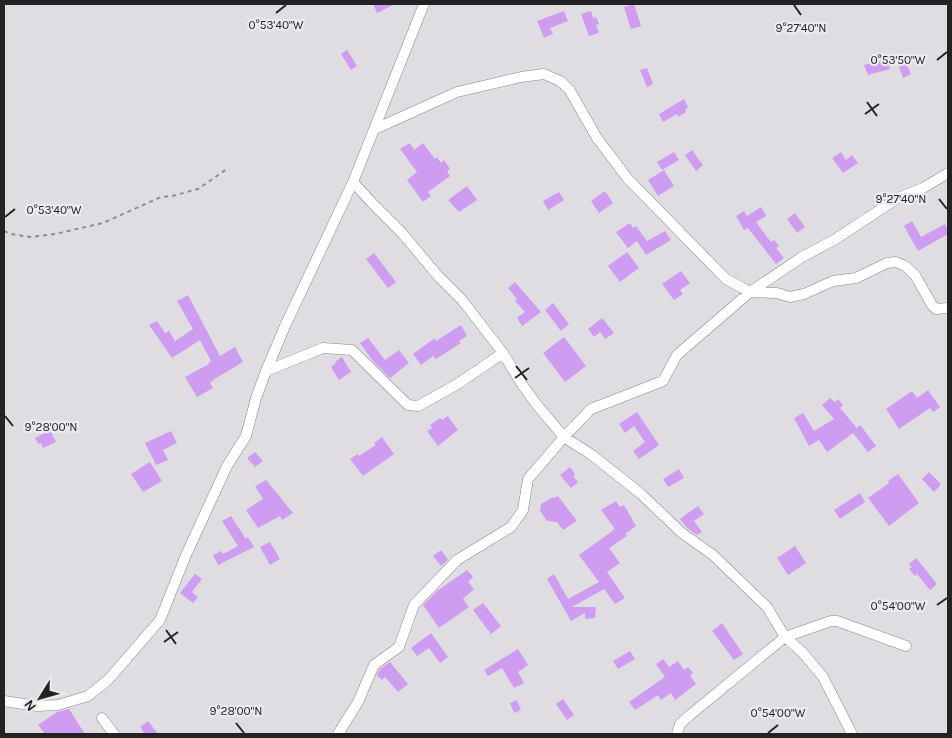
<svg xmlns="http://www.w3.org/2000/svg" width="952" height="738" font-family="Karla,sans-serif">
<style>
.building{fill:#ce9cf1}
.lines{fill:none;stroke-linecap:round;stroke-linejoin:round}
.minor-casing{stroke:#89868b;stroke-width:11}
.path{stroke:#918e92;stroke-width:2;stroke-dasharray:4 4;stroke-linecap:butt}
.minor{stroke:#fff;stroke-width:10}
.ticks{fill:none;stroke:#232224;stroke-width:2}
.ticks-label{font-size:12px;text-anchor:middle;fill:#232224;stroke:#edeaef;stroke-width:4.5;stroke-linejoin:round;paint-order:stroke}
</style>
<rect width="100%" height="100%" fill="#e0dde2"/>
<path class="building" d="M373 4H395L377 13Z
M634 4 641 26 631 29 624 7Z
M564 11 568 21 550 28 553 34 544 38 537 21Z
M591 11 593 18 596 17 599 24 596 25 599 33 589 36 581 14Z
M347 50 357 66 351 70 341 54Z
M904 58 911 74 903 78 897 61Z
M887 59 890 69 868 75 864 65Z
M647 68 653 84 647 87 640 70Z
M684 99 688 107 685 110 686 112 678 117 677 114 663 122 659 114Z
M410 143 414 150 423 143 435 159 437 157 441 163 444 160 450 169 447 171 450 176 428 192 431 196 423 202 407 180 417 172 400 149Z
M692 150 703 165 696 171 685 155Z
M674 152 679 160 662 170 657 162Z
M841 152 846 160 852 155 858 163 843 173 832 158Z
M664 170 674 186 658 196 648 180Z
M467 186 477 200 459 212 448 200Z
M605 191 613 203 599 213 591 201Z
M559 192 564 200 548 210 543 201Z
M761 207 766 216 756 222 771 242 774 240 779 246 776 248 784 258 776 264 748 228 744 230 736 216 744 211 747 216Z
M795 213 805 227 797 233 787 219Z
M912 221 921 237 945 224 948 230V234L918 251 904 226Z
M630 223 633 228 636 226 647 241 665 231 671 240 646 255 637 241 628 248 616 232Z
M627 252 639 268 620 282 608 266Z
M374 253 396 282 388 288 366 259Z
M681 271 690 283 680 290 683 294 674 300 662 284Z
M515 282 541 312 522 326 517 318 525 312 515 301 517 299 508 288Z
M188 295 220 356 235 347 243 362 213 380 210 383 213 388 197 397 185 377 209 364V362L211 361 200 340 172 358 149 325 157 321 165 333 169 331 175 341 193 329 177 301Z
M553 303 569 324 561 331 545 310Z
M602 318 614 333 605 339 600 332 594 337 588 329Z
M461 325 467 336 459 341 461 343 436 359 433 356 421 365 413 354 435 338 436 341Z
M564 337 586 366 565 382 543 353Z
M368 338 385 360 399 350 409 363 390 378 373 361 360 343Z
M342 357 351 372 339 380 331 367 336 363 335 362Z
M928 390 940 407 933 412 930 408 899 429 886 409 912 391 917 398Z
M830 398 835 402 838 399 843 405 840 408 857 428 860 425 876 446 868 452 853 433 827 452 819 440 809 446 794 418 803 413 814 431 834 419 822 405Z
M637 412 659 445 639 459 633 451 645 442 634 426 625 433 619 424Z
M448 416 458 430 438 446 427 431 432 428 430 425 440 418 442 420Z
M50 430 56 442 43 448 41 443 38 444 35 438Z
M171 431 177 443 163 450 168 460 156 465 145 443Z
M382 437 394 454 363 476 350 459 358 454 359 456 376 445 374 443Z
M255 452 263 461 255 467 247 458Z
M150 462 162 481 143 492 131 474Z
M570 467 575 474 573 476 578 482 571 488 560 475Z
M679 469 684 478 668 487 663 479Z
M929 472 940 483V486L934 492 922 479Z
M898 474 919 503 889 526 868 498 889 483 888 481Z
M266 480 293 513 282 520 280 516 258 528 246 510 263 499 255 486Z
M860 493 865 502 840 519 834 510Z
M558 496 577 521 563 530 557 522 547 521 540 511 541 504 553 497 554 498Z
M616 501 620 507 624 505 636 526 625 534 627 536 609 548 620 563 607 572 625 598 615 604 604 589 572 607H596L595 618 585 619V613L571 621 547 579 554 574 568 599 599 582 579 555 615 529 601 510Z
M698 506 704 514 694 521 702 532 697 535 687 528 680 519Z
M231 516 246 539 248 537 254 547 218 565 213 555 221 551 223 554 238 546 222 521Z
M270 542 280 559 270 565 260 547Z
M795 546 806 563 788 575 777 558Z
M441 550 448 560 441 566 433 556Z
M916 558 937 584 930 590 917 574 915 576 909 569 912 567 909 564Z
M467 570 473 577 468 582 474 589 463 599 469 607 439 628 423 605 437 591Z
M195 574 202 579 192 592 198 597 193 603 180 593Z
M483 603 501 626 491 634 473 610Z
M722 623 743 654 734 660 712 631Z
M431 633 448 657 440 663 429 648 417 656 411 648Z
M518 649 528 665 518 672 524 683 514 688 502 668 488 676 484 670Z
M630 651 635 659 618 669 613 661Z
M663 659 669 667 678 661 684 670 688 667 693 673 690 676 696 684 675 700 671 693 661 700 658 695 635 710 629 702 665 677 656 664Z
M390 662 408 684 398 692 385 677 382 680 377 675 380 669Z
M563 699 574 715 567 720 556 704Z
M517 700 521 710 514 713 510 703Z
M69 709 85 734H45L38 725 57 712Z
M148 721 158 734H145L140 727Z"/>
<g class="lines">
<g class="minor-casing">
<path id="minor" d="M375 129 457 92 521 77 544 74 560 81 569 89 597 138 628 179 726 279 750 292 777 293 790 297 804 294 833 281 856 278 887 263 896 262 905 266 915 275 932 305 936 309 948 308
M353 182 373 204 402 233 438 276 462 300 503 353 521 383 537 405 564 437 592 455 641 494 682 533 713 555 767 607 785 637 803 653 823 677 852 734
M266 371 323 348 352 350 408 405 418 406 456 385 503 353
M4 701 37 706 58 705 88 696 108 680 160 620 186 555 227 466 246 436 256 398 266 371 285 326 353 182 424 4
M102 718 114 734
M338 734 358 702 374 665 399 647 414 605 457 560 511 527 523 510 528 479 564 437 591 409 663 381 677 355 750 292 802 257 834 240 898 198 923 188 948 173
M677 734 680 724 690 715 785 637 831 621H837L906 646"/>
</g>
<path class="path" d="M4 231 11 234 30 237 55 234 103 223 161 197 172 196 198 189 227 169"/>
<use href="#minor" class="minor"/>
</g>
<path class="ticks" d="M794 5 801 15M276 13 286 5M937 60 947 52M867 102 877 116M865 114 879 104M939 199 947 209M5 217 15 209M516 366 527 380M515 378 529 368M5 416 13 426M937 605 947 598M166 630 176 644M164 642 178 632M236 723 244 733M768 733 778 725"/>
<g class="ticks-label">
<text x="276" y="29">0°53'40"W</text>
<text x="801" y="32">9°27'40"N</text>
<text x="898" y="64">0°53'50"W</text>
<text x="901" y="203">9°27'40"N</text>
<text x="54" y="214">0°53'40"W</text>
<text x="51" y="431">9°28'00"N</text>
<text x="898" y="610">0°54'00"W</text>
<text x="236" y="715">9°28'00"N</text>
<text x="778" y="717">0°54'00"W</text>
</g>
<rect width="952" height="738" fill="none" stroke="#232224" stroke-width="10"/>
<g transform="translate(40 698) rotate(233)" stroke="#edeaef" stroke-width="4" paint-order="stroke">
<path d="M0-4L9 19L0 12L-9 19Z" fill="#232224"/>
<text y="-8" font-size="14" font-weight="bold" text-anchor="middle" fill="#232224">N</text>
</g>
</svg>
